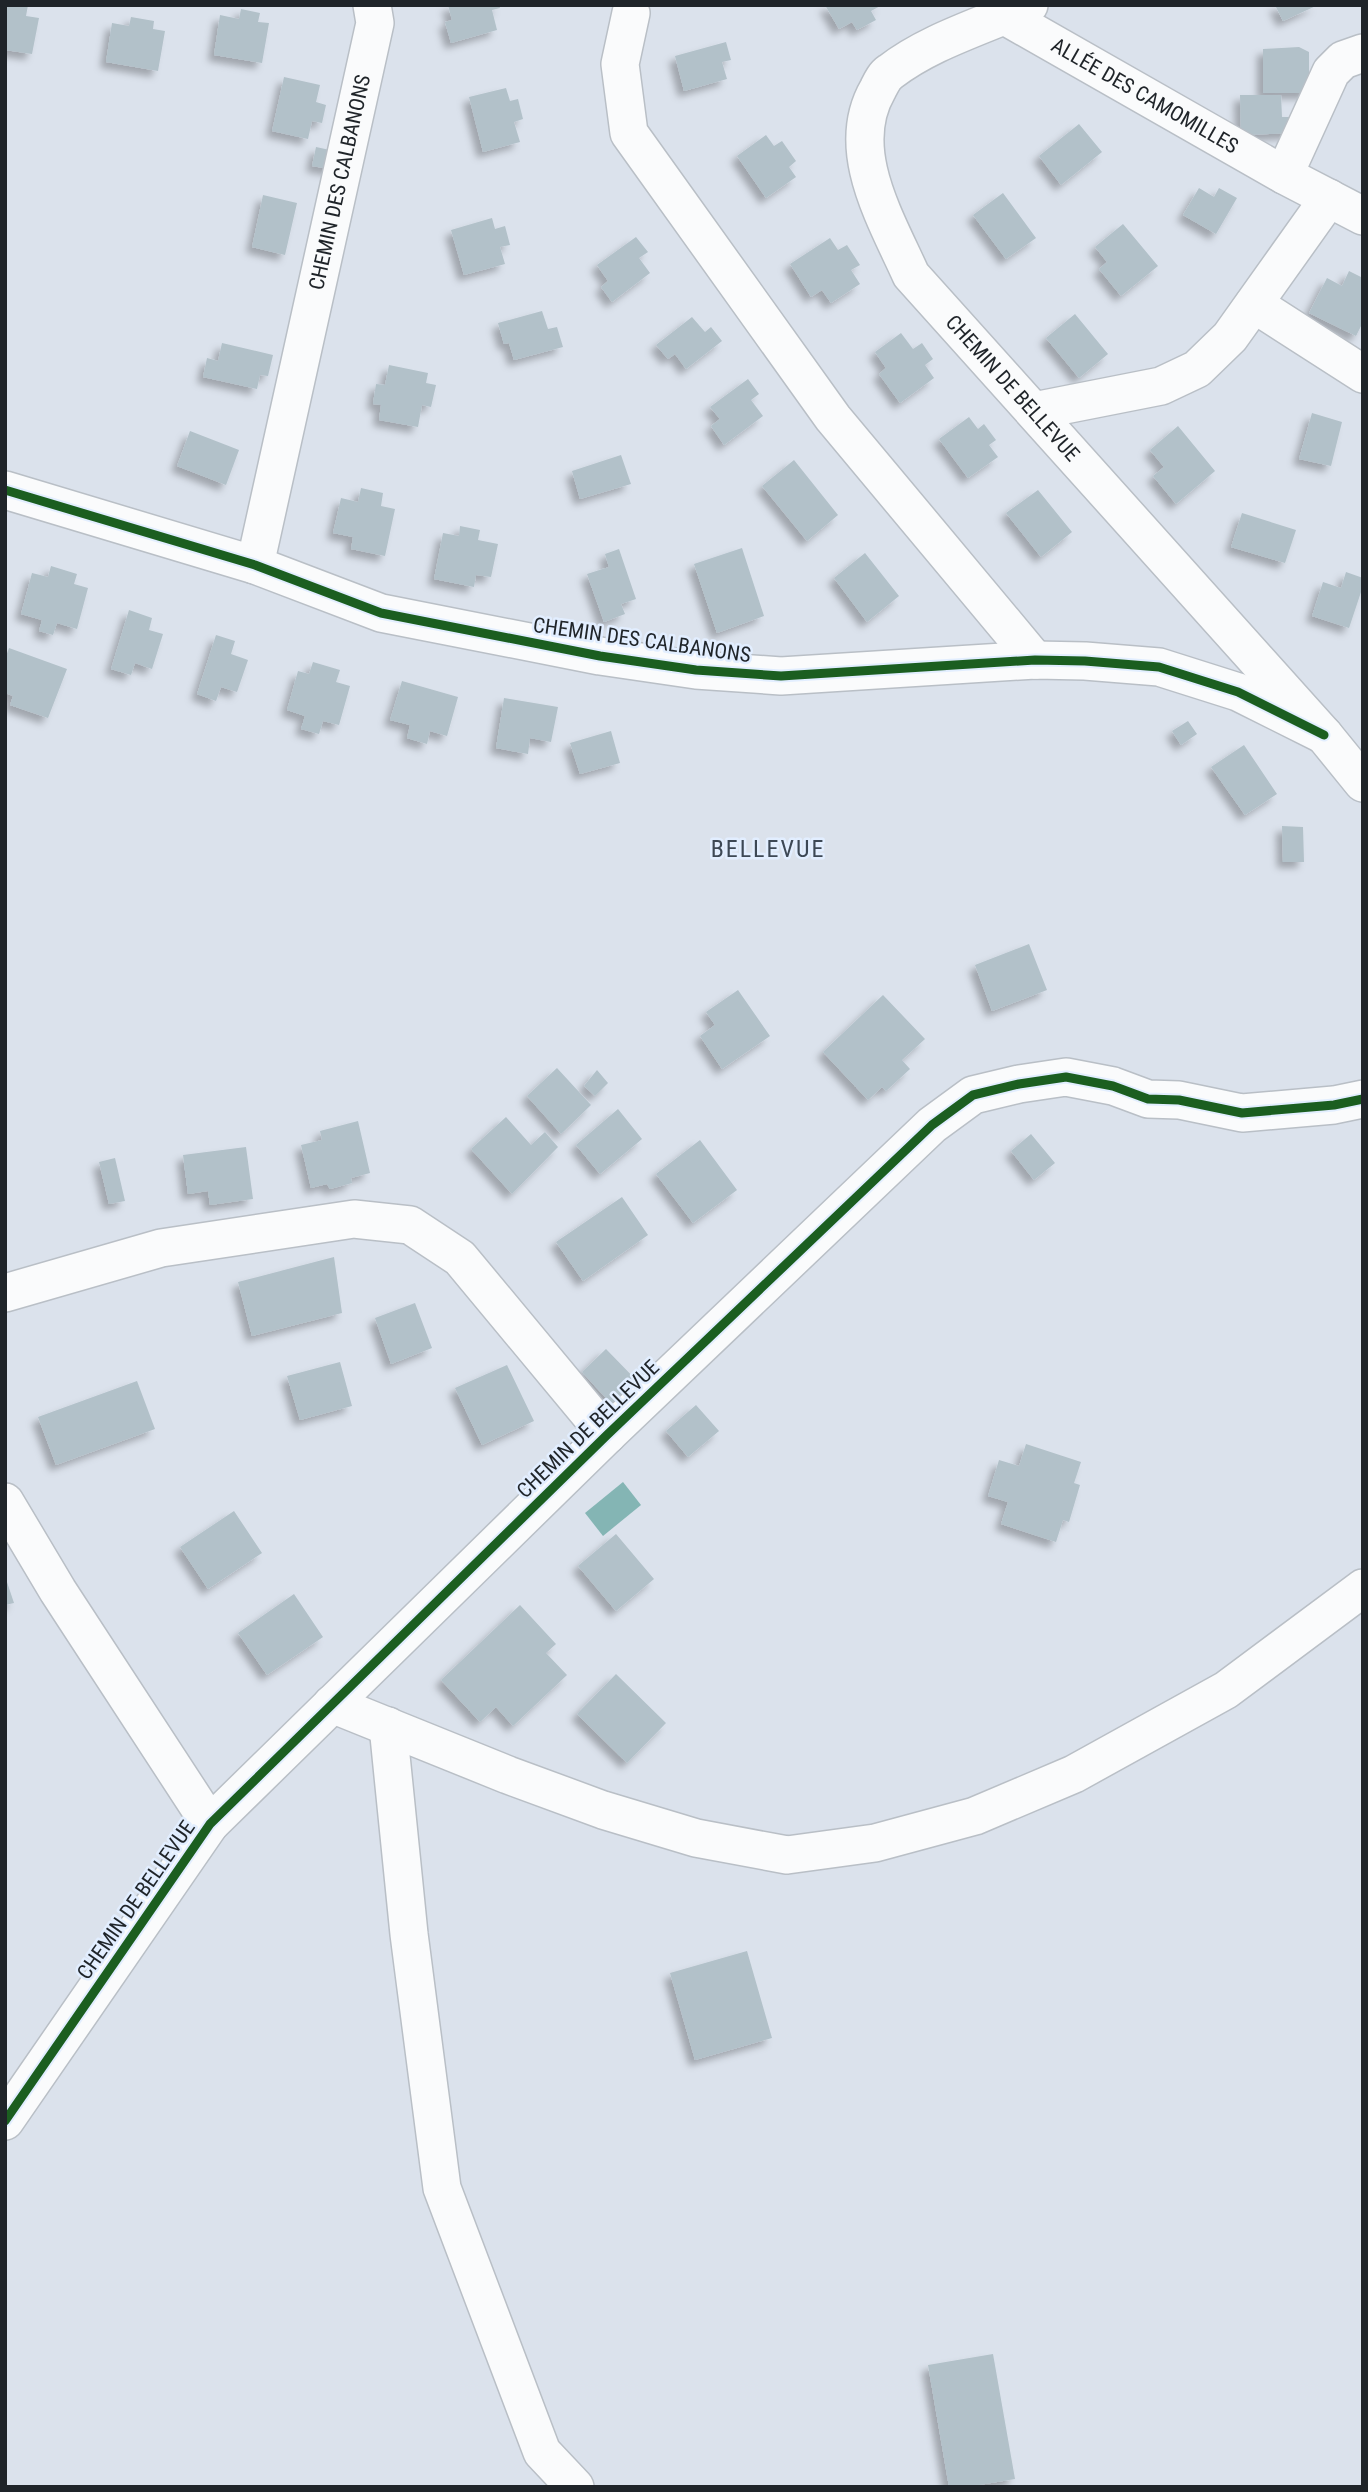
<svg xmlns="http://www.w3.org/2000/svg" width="1368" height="2492" font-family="'Roboto Condensed',sans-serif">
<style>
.water{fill:#84b5b4}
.building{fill:#b2c1c9;filter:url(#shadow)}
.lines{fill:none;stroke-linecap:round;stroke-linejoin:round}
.minor-casing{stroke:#b9bfc6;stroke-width:40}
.minor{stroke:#fafbfc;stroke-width:37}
.cycleway-casing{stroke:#e2eeff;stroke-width:13}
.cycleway{stroke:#1b5e20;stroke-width:9}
.labels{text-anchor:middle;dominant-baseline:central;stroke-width:5;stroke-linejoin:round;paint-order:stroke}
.street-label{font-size:21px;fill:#1f2429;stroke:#e2eeff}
.quarter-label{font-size:24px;letter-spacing:2px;fill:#3d4855;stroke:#e2eeff}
</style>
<defs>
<filter id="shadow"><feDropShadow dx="-6" dy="6" stdDeviation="3.5" flood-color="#0004"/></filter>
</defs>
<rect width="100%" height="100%" fill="#dbe2ec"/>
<path class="water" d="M623 1482 641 1505 603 1536 585 1513Z"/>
<path class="building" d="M6 5H28L26 16 39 18 32 54 5 50Z
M448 5H499L500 8 492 10 497 30 451 43 445 22 452 20Z
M825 5H882L871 11 876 20 857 30 852 22 839 29Z
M1275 5H1318L1283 21Z
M241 9 260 13 258 22 269 23 262 63 214 55 220 15 239 19Z
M131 17 154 21 153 29 165 31 158 71 106 62 112 23 129 26Z
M726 42 731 60 722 62 727 79 684 91 675 56Z
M1299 47 1309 52V93H1263V49Z
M284 77 320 85 316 102 326 105 322 123 312 121 308 139 272 131Z
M506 88 510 101 518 99 523 119 514 122 520 142 483 152 469 97Z
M1240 95H1281L1282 117H1293L1294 133 1241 135Z
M1079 124 1102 152 1061 185 1039 156Z
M766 135 774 146 782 141 796 161 789 167 796 177 766 198 737 156Z
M316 147 339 152 335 170 312 166Z
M1199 188 1214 197 1219 188 1237 198 1216 234 1183 215Z
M1003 193 1036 238 1006 259 973 215Z
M263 195 297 203 285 255 252 247Z
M492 218 495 229 505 226 510 245 500 247 505 264 464 275 451 230Z
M1123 224 1158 266 1121 296 1099 269 1107 262 1095 247Z
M636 237 648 252 639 258 650 273 612 302 601 287 608 281 597 265Z
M830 238 838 250 847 245 860 265 851 270 860 284 831 303 822 290 811 297 790 264Z
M1349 271 1363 278V322L1356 336 1309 313 1327 278 1342 286Z
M542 311 548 329 557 327 563 347 514 360 509 343 504 344 498 323Z
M1075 314 1108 354 1079 378 1046 338Z
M692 317 705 332 711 327 722 341 686 369 675 354 668 359 656 345Z
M901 333 913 349 922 343 933 359 925 365 934 378 900 403 879 374 886 368 875 352Z
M222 343 273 355 268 376 260 375 257 389 203 377 207 358 218 361Z
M389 365 428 373 426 383 436 385 431 407 422 405 418 427 379 420 381 405 373 404 376 384 385 385Z
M748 379 759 394 751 400 763 416 724 445 711 426 720 419 710 407Z
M1312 413 1342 422 1331 466 1299 459Z
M969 417 978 429 984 424 996 440 989 445 998 457 968 478 939 439Z
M1178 426 1215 471 1176 504 1153 476 1164 467 1150 450Z
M190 431 239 450 226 485 177 466Z
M621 455 631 484 580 499 572 471Z
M794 460 838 515 807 541 762 486Z
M361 488 383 493 381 506 395 509 385 556 351 549 353 537 333 533 341 498 358 502Z
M1038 490 1072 532 1041 557 1006 513Z
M1242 513 1296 530 1285 563 1231 547Z
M460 526 480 530 478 540 498 544 491 577 476 575 474 587 434 579 443 533 459 536Z
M742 548 764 616 717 633 694 564Z
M619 549 636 599 621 604 625 614 604 622 587 574 609 567 605 554Z
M865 553 899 596 867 622 834 578Z
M51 566 77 574 74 584 88 588 77 629 57 623 53 635 39 631 42 620 21 614 32 573 48 577Z
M1346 572 1363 578V586L1349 628 1312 616 1323 582 1341 588Z
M129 610 152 618 149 630 163 634 152 669 135 663 131 675 111 669Z
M216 635 235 641 231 654 248 660 237 692 221 687 216 701 197 694Z
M9 648 67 669 48 718 10 705 13 696 5 693V659Z
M313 662 340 670 336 682 350 686 339 725 323 721 319 734 301 729 305 716 287 710 298 671 309 674Z
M402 681 458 697 447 736 430 731 427 744 407 738 410 725 390 720Z
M504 698 558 707 551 742 530 738 528 754 496 748Z
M1188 721 1197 734 1181 745 1172 731Z
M611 731 620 763 580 774 570 743Z
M1244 745 1277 794 1245 815 1211 767Z
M1282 826 1303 827 1304 862H1283Z
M1029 944 1047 990 992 1011 975 965Z
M738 990 770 1036 722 1069 700 1036 715 1025 706 1012Z
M883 995 925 1039 902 1060 910 1069 886 1091 882 1087 868 1100 823 1052Z
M557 1068 591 1105 561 1134 527 1096Z
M597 1070 608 1083 595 1096 584 1086Z
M618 1109 642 1139 600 1174 576 1145Z
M506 1117 531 1145 545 1132 558 1147 512 1194 471 1149Z
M358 1121 370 1173 351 1178 352 1183 330 1189 327 1184 311 1188 301 1145 322 1140 320 1131Z
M1031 1134 1055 1163 1034 1180 1011 1151Z
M700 1140 737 1190 693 1223 656 1174Z
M246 1147 253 1199 210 1205 208 1191 188 1194 183 1155Z
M115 1158 125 1201 109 1204 99 1162Z
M622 1197 648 1235 583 1281 556 1242Z
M334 1257 342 1313 252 1336 238 1282Z
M415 1303 432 1348 391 1364 375 1318Z
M606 1349 643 1387 617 1410 582 1372Z
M340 1362 352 1406 300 1420 287 1376Z
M507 1365 534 1421 482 1445 455 1388Z
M137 1381 155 1429 56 1465 38 1417Z
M696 1405 719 1431 688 1457 666 1431Z
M1026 1444 1081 1462 1074 1483 1080 1485 1069 1522 1063 1520 1056 1542 1001 1524 1008 1502 988 1496 999 1460 1019 1466Z
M234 1511 262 1553 208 1589 180 1547Z
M616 1534 654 1579 616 1611 578 1566Z
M5 1576 14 1603 5 1605Z
M294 1594 323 1637 267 1675 238 1633Z
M520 1605 556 1644 546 1653 567 1675 513 1726 496 1707 480 1722 441 1680Z
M616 1674 666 1723 627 1763 577 1714Z
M747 1951 772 2038 695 2060 670 1973Z
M993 2354 1015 2479 967 2487H949L928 2365Z"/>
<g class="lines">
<g class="minor-casing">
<g id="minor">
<path id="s1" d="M1029 5C983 26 930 41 890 72 884 76 881 83 878 89 843 149 886 219 911 275L1324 735 1363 783"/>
<path d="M631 13 620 64 629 133 833 418 1035 660"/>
<path id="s2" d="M1005 16 1284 175 1363 216"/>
<path d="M1284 175 1331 72 1343 60 1363 53"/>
<path d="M1254 304 1363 374"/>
<path d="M1034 411 1161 386 1197 369 1230 337 1329 198"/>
<path d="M5 490 255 565 381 613 600 656 696 670 781 676 1035 660 1085 661 1159 667 1238 692 1324 735"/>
<path id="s3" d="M255 565 375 23 372 5"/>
<path d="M5 1293 161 1248 354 1219 410 1225 460 1258 607 1435"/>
<path d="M5 1502 58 1591 210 1824"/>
<path d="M332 1704 508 1775 603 1810 696 1838 787 1855 875 1843 975 1816 1074 1774 1226 1690 1363 1588"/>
<path d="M388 1726 409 1934 442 2188 542 2452 575 2487"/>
<path d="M5 2121 210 1824 607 1435 932 1125 973 1095 1019 1084 1066 1077 1113 1086 1148 1099 1179 1100 1242 1113 1334 1105 1363 1099"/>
</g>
</g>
<use href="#minor" class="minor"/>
<g class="cycleway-casing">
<path id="cycleway" d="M5 490 255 565 381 613 600 656 696 670 781 676 1035 660 1085 661 1159 667 1238 692 1324 735
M5 2121 210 1824 607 1435 932 1125 973 1095 1019 1084 1066 1077 1113 1086 1148 1099 1179 1100 1242 1113 1334 1105 1363 1099"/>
</g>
<use href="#cycleway" class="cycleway"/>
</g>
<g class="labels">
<g class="street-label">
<text stroke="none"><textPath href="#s2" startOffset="161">ALLÉE DES CAMOMILLES</textPath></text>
<text stroke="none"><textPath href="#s3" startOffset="392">CHEMIN DES CALBANONS</textPath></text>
<text stroke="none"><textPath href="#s1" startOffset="525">CHEMIN DE BELLEVUE</textPath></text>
<text transform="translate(642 640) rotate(8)">CHEMIN DES CALBANONS</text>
<text transform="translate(588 1429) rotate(-44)">CHEMIN DE BELLEVUE</text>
<text transform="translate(136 1900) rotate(-55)">CHEMIN DE BELLEVUE</text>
</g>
<g class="quarter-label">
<text x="768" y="849">BELLEVUE</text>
</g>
</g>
<rect width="1368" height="2492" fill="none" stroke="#1f2429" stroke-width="14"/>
</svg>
